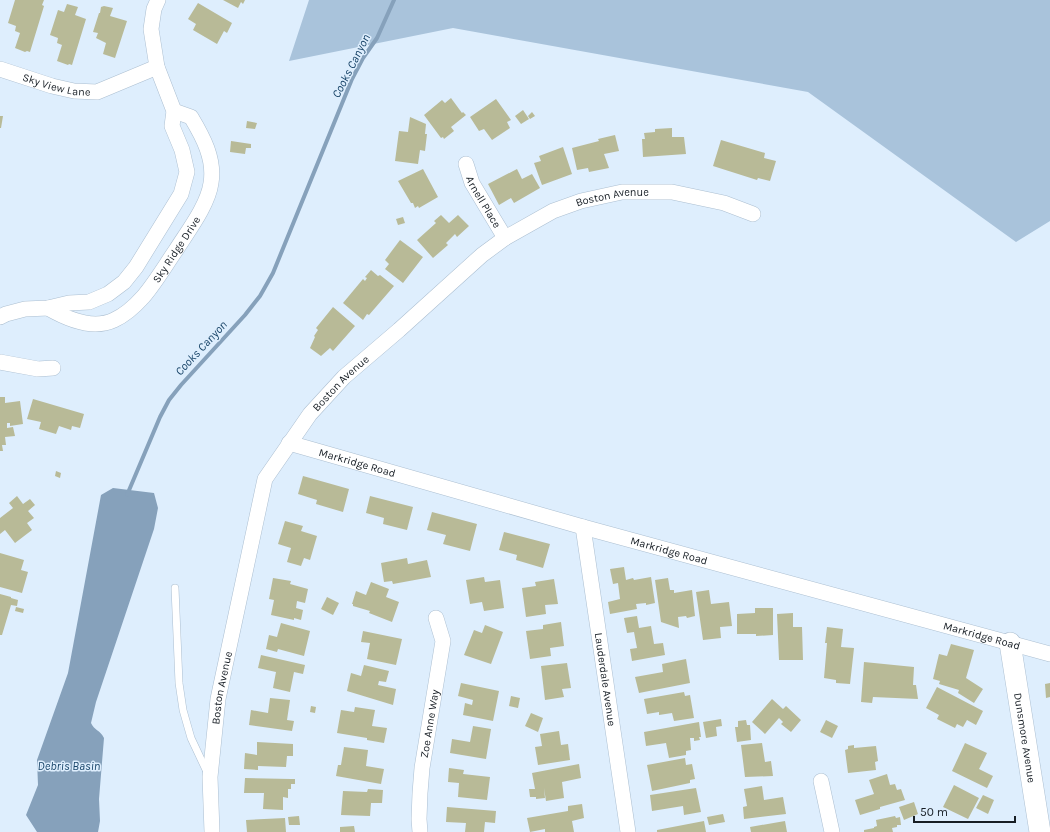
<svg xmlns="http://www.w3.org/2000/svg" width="1050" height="832" font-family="Karla,sans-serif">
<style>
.green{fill:#a9c3db}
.water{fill:#86a1bb}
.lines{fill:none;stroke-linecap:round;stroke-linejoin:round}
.stream{stroke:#86a1bb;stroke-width:4}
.building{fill:#b8ba97}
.lane-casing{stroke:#acbfd1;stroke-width:8}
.street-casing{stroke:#acbfd1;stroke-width:16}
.secondary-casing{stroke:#acbfd1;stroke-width:22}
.lane{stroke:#fff;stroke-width:7}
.street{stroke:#fff;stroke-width:15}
.secondary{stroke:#fff;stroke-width:21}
.labels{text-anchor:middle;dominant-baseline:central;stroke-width:3;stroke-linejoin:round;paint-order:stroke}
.street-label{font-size:11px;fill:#171e25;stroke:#deeefd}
.water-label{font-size:12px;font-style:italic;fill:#184468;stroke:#deeefd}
</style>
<rect width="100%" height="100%" fill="#deeefd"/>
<path class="green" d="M309 0H1050V221L1016 242 808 92 453 28 289 61Z"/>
<path class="water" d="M113 488 154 493 158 508 154 529 96 702 91 723C94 730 100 730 104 738L99 799 100 821 98 832H37L26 815 38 785 37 760 68 673 101 495Z"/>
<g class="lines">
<path class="stream" d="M127 495 160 417 169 400 181 385 245 315 260 296 273 273 352 79 363 58 377 38 394 0"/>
</g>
<path class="building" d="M15 0H44L42 5 44 6 30 52 27 51 25 52 15 48 20 33 15 31 16 26 8 23Z
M223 0H245L243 4 241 2 238 8Z
M198 3 232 23 227 33 224 31 217 44 193 30 196 24 188 19Z
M67 4 78 7 75 15 86 19 72 65 69 64 68 65 57 61 62 45 57 43 58 38 50 35 58 10 64 12Z
M104 6 113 8 110 16 127 21 115 58 103 54 106 43 96 38 98 33 93 32 99 13H100L101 7Z
M451 98 462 113 463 112 466 115 451 127 454 131 444 139 443 137 441 138 424 115 442 100 445 103Z
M496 99 511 120 507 122 510 128 492 140 484 129 479 131 470 117Z
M523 110 529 119 521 124 515 116Z
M532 112 535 116 530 119 528 116Z
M0 116H3L1 128H0Z
M410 117 426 124 425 134H427L425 151 420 150 418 164 395 161 399 131 408 132Z
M247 121 257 123 255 129 246 128Z
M672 128V137H684L686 154 643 157 642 139H645L644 133 655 132V129Z
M615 135 619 151 604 154 609 168 589 172 588 168 577 170 572 148 599 141 598 139Z
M721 140 765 153 764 158 776 161 770 181 758 178 757 180 713 166Z
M231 141 251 144V148H246L245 154 230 152Z
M563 147 572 174 542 185 534 163 541 161 539 156Z
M423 169 438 197 419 208 418 206 415 208 413 203H411L398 181Z
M517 169 522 179 532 174 540 188 514 203 511 198 499 205 488 184Z
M441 215 449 223 458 215 469 226 457 237 455 234 446 243 448 245 433 258 417 240 436 223 434 221Z
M403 217 405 223 398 225 396 219Z
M400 240 423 257 403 283 385 269 389 264 385 260Z
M371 270 378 276 380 275 394 286 369 315 367 314 363 320 343 303 363 279 365 281 367 278 365 277Z
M333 307 355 326 333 351 330 348 321 356 310 348 315 337 314 336 318 330 316 328Z
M0 397H5V403L20 401 23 424 10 426V423H7V428L13 427 15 436 5 437 6 445H2L3 451H0Z
M33 399 84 414 80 428 72 426 71 430 59 426 56 434 39 429 41 422 27 419Z
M56 471 61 473 60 478 55 476Z
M303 476 349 489 343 512 316 504 317 500 298 494Z
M17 496 23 504 30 499 35 505 28 511 34 518 27 523 32 530 15 543 5 530 0 534V518L13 508 9 503Z
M370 496 413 507 407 530 383 524 384 518 366 513Z
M432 512 477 524 470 551 443 544 446 535 427 530Z
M285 521 303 526 301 531 317 536 310 560 304 558 301 566 287 562 291 548 278 544Z
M504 532 550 544 543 568 516 560 517 555 499 550Z
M0 553 24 560 21 570 28 572 22 593 0 587Z
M407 558 408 564 427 560 431 577 393 584 392 581 384 582 381 563Z
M624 567 626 580 633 578 634 580 651 577 655 603 646 605V603L636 604 637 609 610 614 608 602 620 599 618 583 613 584 610 569Z
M484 577 485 582 500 580 504 608 484 611 482 602 470 604 466 580Z
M273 578 291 581 290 584 308 589 305 603 297 601 296 608 303 610 301 620 294 618V620L271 615 274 600 269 599Z
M668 578 670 590H674V593L692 590 695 616 687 618 686 616 678 617 679 628 661 622 655 580Z
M554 579 558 604 545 605 546 614 526 617 522 588 536 586 535 582Z
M371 582 389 589 386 597 399 602 392 622 369 613 370 611 353 606V604H352L356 591 366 595Z
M709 590 711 604 729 602 732 626 720 627 721 638 703 640 696 592Z
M0 594 11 597V598L18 600 17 606 11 605 2 635H0Z
M327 597 339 603 333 615 321 609Z
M16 607 24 609 23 613 15 611Z
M755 608H773V635L756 636V634H737V614L755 613Z
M793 613V627H802L803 660H779L777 614Z
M637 616 639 628 651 626 654 644 663 643 665 655 632 661 630 649 637 648 634 632 627 633 624 618Z
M561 622 564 646 550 648 551 656 530 659 526 631 543 629V625Z
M281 623 310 631 304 656 278 649 277 652 266 649 269 635 277 637Z
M485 625 503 632 491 664 464 655 474 630 482 633Z
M827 627 843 629 841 647 854 648 850 684 836 683V680L824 678 827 643H825Z
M363 631 402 639 396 665 367 659 370 643 361 642Z
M951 644 974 650 966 678 983 689 974 703 958 693 959 690 939 684 940 681 933 679 939 654 947 656Z
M261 655 305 665 303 674 294 672 290 692 273 688 276 672 258 668Z
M686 659 690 683 639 693 635 677 663 672 662 664Z
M864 662 914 667 913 685H916L918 699 873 697 872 703 861 702Z
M567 663 571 688 562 689 564 697 545 700 541 666Z
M364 665 389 671 386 682 379 681 378 685 396 689 393 705 347 691 351 673 361 676Z
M461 683 499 691 493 721 463 715 465 703 472 705 473 700 458 696Z
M1050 683V697L1046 698 1045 684Z
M937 687 983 711 976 725 967 720 963 727 957 724 955 728 937 719 939 715 926 708Z
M684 692 685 696 690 695 694 718 674 721 672 713 659 715V712L647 714 644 699Z
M511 696 520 698 518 708 509 706Z
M270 698 290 700 287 720 294 721 292 731 249 725 251 710 268 713Z
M772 699 783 709 786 706 801 720 791 732 781 724 783 722 779 718 765 734 752 722Z
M311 706 316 707 315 713 310 712Z
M355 707 375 710 372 726 387 728 384 743 367 740V738L337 733 341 710 354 712Z
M531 713 543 718 538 732 525 726Z
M721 719 722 726 716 727 717 736 706 738 703 722Z
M746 720 747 725H750L751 740 737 742 735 727H738V721Z
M826 720 838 726 832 738 820 732Z
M699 722 701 737H699L700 740 694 741V738H690L691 750 686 751V755L669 758 666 743 646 746 644 732Z
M473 726 491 729 486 759 450 753 452 739 470 742Z
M559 731 561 745 568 744 570 760 538 765 535 747 542 746 540 734Z
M257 742 293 744V756H287L286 767 258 766V770L244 769 245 753 257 755Z
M762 743 765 762 771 761 773 776 745 777 741 745Z
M965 743 987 753 979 769 993 776 987 788 952 771Z
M854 745V748L876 746 878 761 875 762 876 770 848 773 845 750 848 749V746Z
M344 747 368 750 366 766 384 769 381 784 336 776 338 765H341Z
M685 758 686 765 692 764 695 779 690 780V783L652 791 647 765Z
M579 764 581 778 562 782 564 798 546 801 544 788 545 798 536 799V797H530L529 789H535L532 773Z
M449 768 464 770 463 774 490 777 487 800 458 797 459 783 448 782Z
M887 774 890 785 895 784 897 790 901 789 905 800 880 807V809L860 815 855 800 874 794 869 780Z
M245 778 291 779H295V784H291V789H288V798L283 797V810L263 809 264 793H244Z
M954 785 979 798 968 819 943 807Z
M762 786 764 800 783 797 786 814 744 819 743 807 747 806 744 789Z
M696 788 701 812 684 815 683 806 652 811 650 795Z
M368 789 383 790 382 803H371L370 816 341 815 343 791 367 792Z
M983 795 994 800 988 814 976 808Z
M914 802 918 814 904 820 899 807Z
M582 804 584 818 572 821 574 832H545V829L530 832 527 818 568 811V806Z
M447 807 496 811 495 823 485 822 484 832H465L466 823 446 822Z
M723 814 725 822 709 825 707 817Z
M299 816 300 825H289L288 817Z
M895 816 896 818 900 817 901 825H897V827L892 828 893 832H864V830L874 828V827L877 826 876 820Z
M285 818 286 832H247L246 820Z
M704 821 706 832H657V830Z
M785 821 787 832H751L750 827Z
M354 826 355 832H340V827Z"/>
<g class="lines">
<g class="lane-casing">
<path id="lane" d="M175 588 179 683 183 710 191 738 208 774"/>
</g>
<g class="street-casing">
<g id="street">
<path id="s1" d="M0 69 52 86 74 91 97 92 157 67"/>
<path id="s2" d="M466 164 472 183 505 238"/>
<path id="s3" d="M48 308C67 319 93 330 114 320 125 315 135 306 143 297 155 283 165 266 176 250 188 231 208 205 211 183 215 159 203 137 191 117L174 111"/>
<path d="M0 317 6 314 25 309 48 308 69 303 89 302 108 294 124 282 136 267 181 194 187 172 182 150 172 126 174 111 157 67 151 29 154 9 158 0"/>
<path d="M0 362 38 369 53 368"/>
<path id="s4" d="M289 443 583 527 1050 654"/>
<path id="s5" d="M583 527 628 832"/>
<path d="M821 781 832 832"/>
<path id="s6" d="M212 832 210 777 218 699 265 479 310 414 344 377 399 330 482 255 505 238 553 211 581 201 622 192H672L724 203 753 214"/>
<path id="s7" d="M420 832 419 819 420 793 422 768 443 641 436 618"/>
</g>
</g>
<g class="secondary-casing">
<g id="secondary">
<path id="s8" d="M1010 643 1040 832"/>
</g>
</g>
<use href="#lane" class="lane"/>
<use href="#street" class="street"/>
<use href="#secondary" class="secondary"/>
</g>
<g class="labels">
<g class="street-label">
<text stroke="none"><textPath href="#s1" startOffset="59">Sky View Lane</textPath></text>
<text stroke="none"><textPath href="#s6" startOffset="817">Boston Avenue</textPath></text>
<text stroke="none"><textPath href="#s2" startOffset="42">Arnell Place</textPath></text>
<text stroke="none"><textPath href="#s3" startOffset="165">Sky Ridge Drive</textPath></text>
<text stroke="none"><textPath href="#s6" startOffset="481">Boston Avenue</textPath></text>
<text stroke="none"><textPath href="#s4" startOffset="71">Markridge Road</textPath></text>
<text stroke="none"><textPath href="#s4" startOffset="395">Markridge Road</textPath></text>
<text stroke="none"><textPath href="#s4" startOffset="719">Markridge Road</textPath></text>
<text stroke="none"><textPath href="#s5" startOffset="154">Lauderdale Avenue</textPath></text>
<text stroke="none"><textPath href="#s6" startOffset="145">Boston Avenue</textPath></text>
<text stroke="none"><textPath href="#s7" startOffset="109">Zoe Anne Way</textPath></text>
<text stroke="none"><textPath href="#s8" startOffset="96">Dunsmore Avenue</textPath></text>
</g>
<g class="water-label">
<text transform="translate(351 66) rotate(-63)">Cooks Canyon</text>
<text transform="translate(201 348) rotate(-47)">Cooks Canyon</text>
<text x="69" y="766">Debris Basin</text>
</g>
</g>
<path d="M914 816v6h101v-6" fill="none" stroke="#171e25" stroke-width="2"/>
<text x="920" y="816" font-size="12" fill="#171e25" stroke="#deeefd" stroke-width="3" paint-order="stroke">50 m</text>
</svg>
